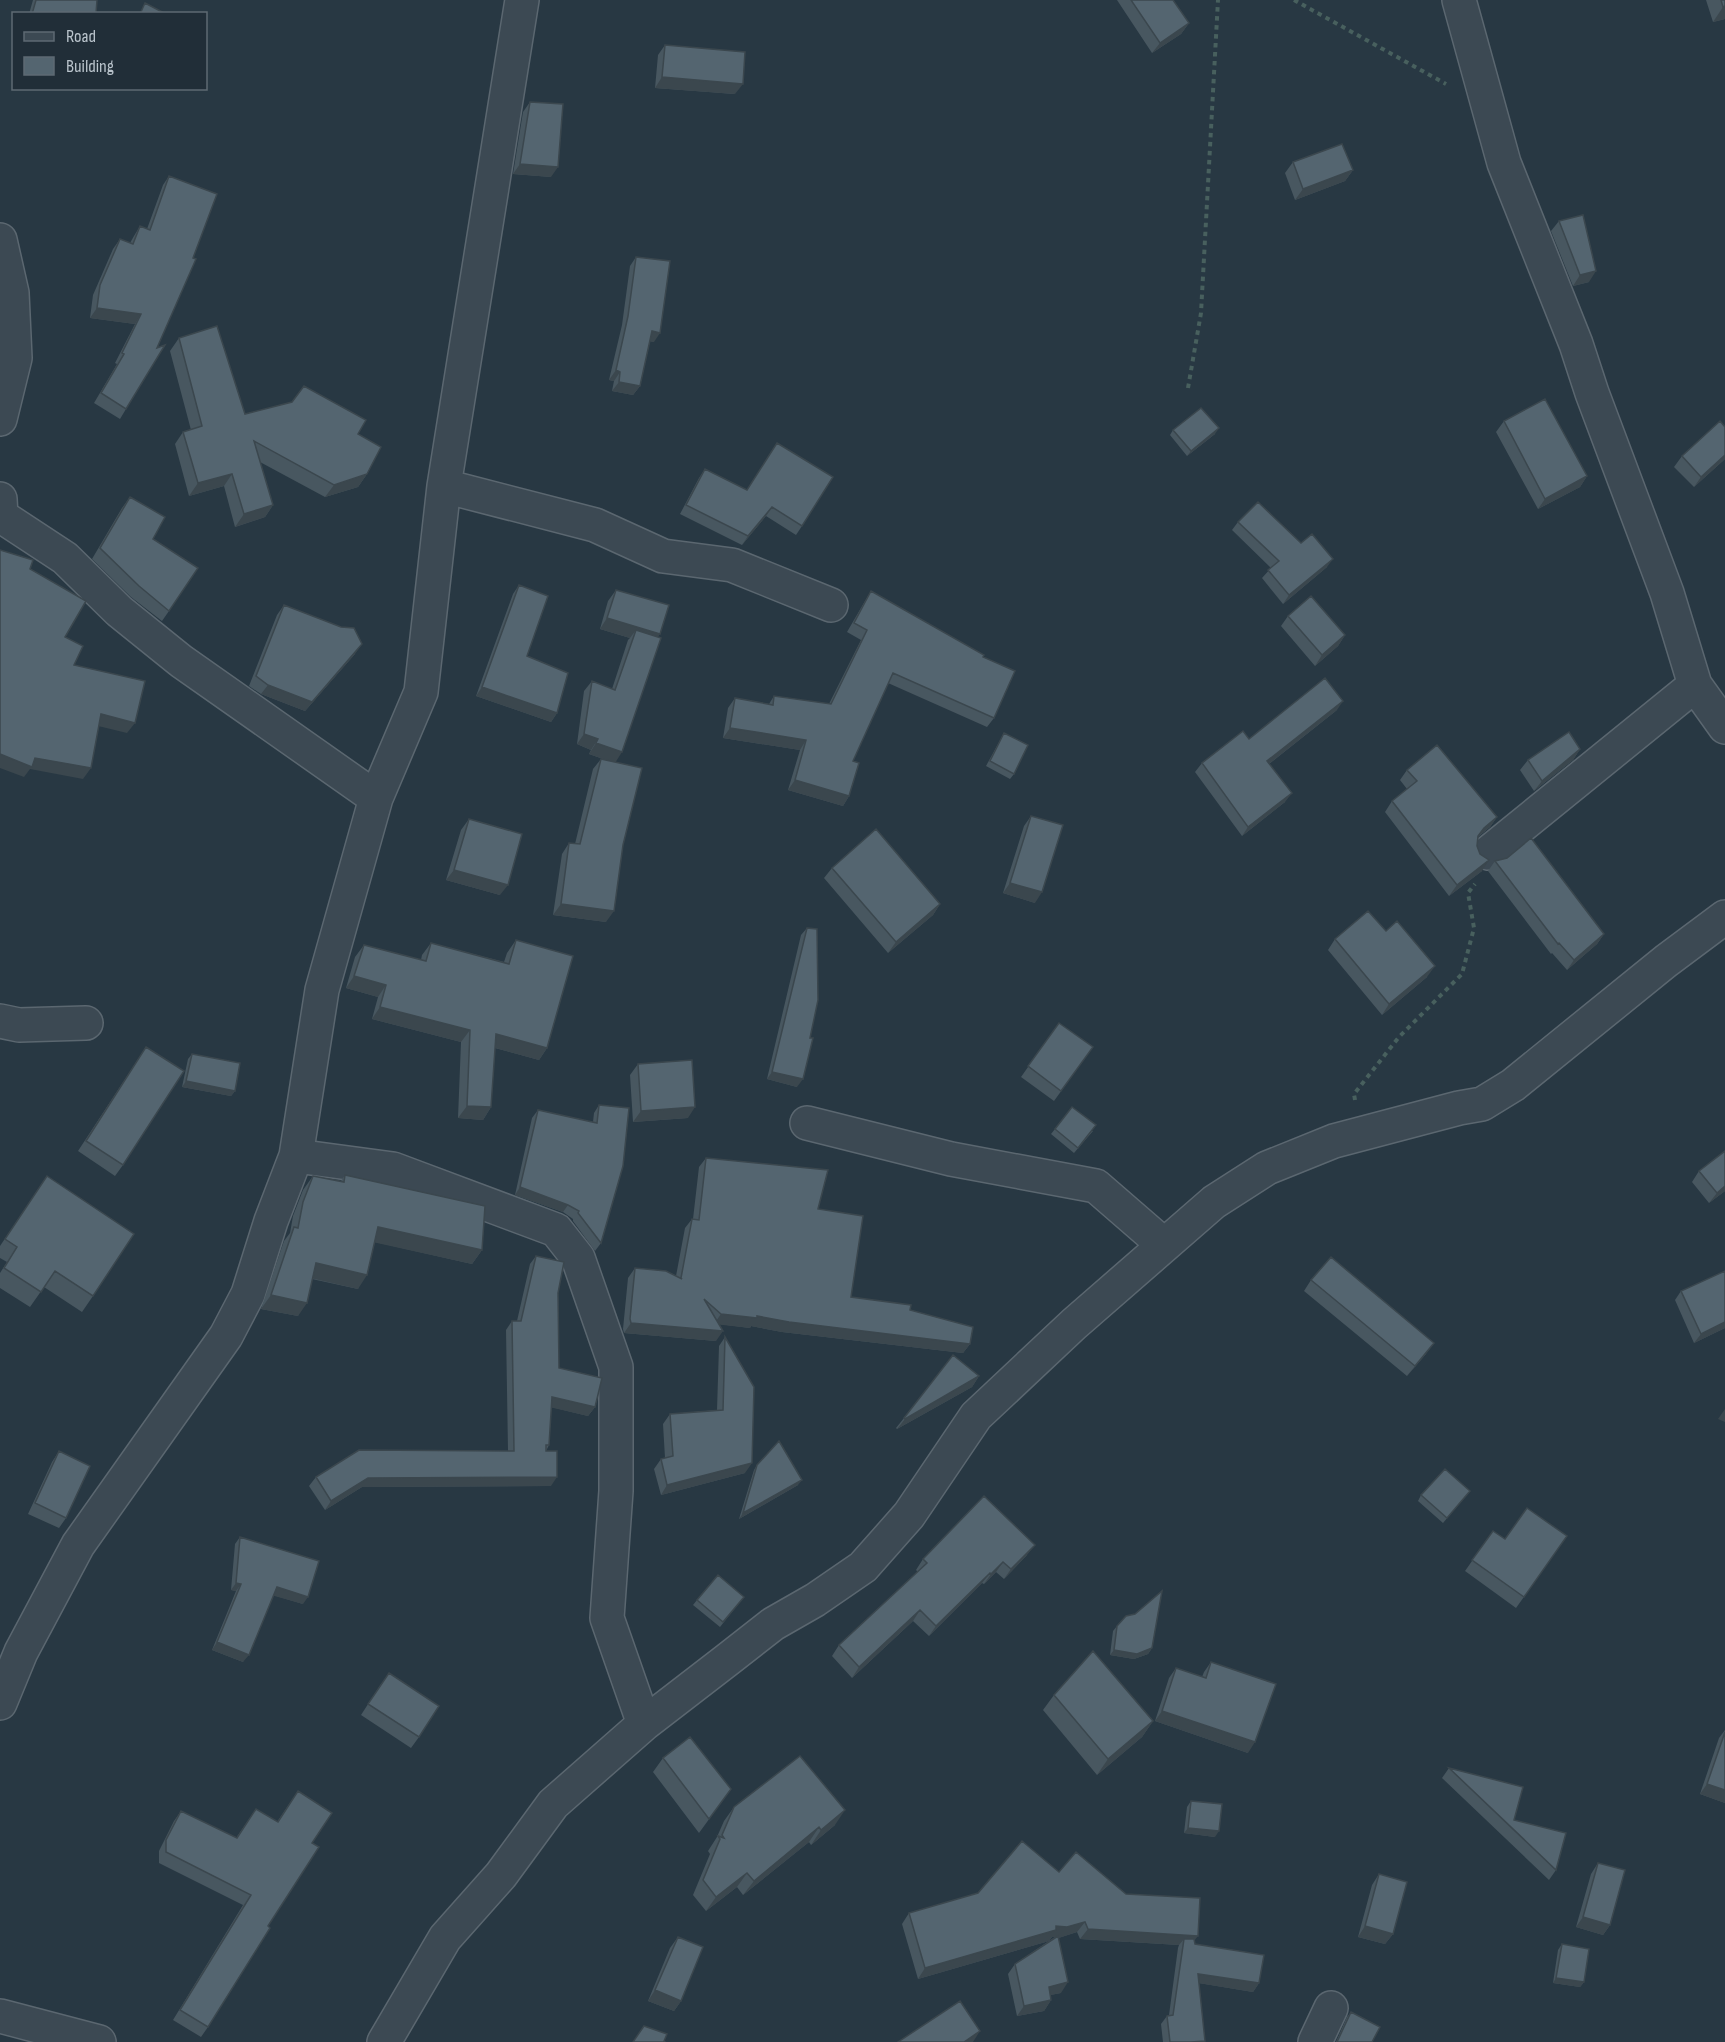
<svg xmlns="http://www.w3.org/2000/svg" width="1725" height="2042" font-family="'Sofia Sans Condensed',sans-serif">
<style>
.lines{fill:none;stroke-linecap:round;stroke-linejoin:round}
.street-casing{stroke:#5b6770;stroke-width:36}
.path{stroke:#48605e;stroke-width:4;stroke-dasharray:4.5 4.5;stroke-linecap:butt}
.street{stroke:#3c4953;stroke-width:33}
.wall{fill:#485760}
.shaded-wall{fill:#3b474e}
.building{fill:#546570;stroke:#3b474e;stroke-width:1.5}
</style>
<rect width="100%" height="100%" fill="#283843"/>
<g class="lines">
<g class="street-casing">
<path id="street" d="M1459 0 1504 163 1576 344 1592 393 1667 593 1695 685 1725 727
M0 240 12 293 15 358 0 419
M444 486 595 525 663 556 732 565 831 605
M0 499 1 516 65 558 119 611 181 661 376 798
M1488 853 1695 685
M0 1021 19 1025 86 1023
M807 1123 951 1159 1096 1186 1164 1245
M296 1156 393 1169 556 1230 578 1258 616 1367V1491L607 1618 644 1724
M0 1703 21 1652 78 1545 226 1336 248 1294 271 1221 296 1156 322 990 376 798 421 692 444 486 522 0
M0 2016 99 2042
M384 2042 445 1938 501 1875 553 1804 644 1724 727 1660 773 1624 815 1600 863 1567 909 1515 976 1416 1074 1324 1214 1202 1267 1168 1334 1141 1459 1108 1482 1104 1513 1085 1666 961 1725 917
M1315 2042 1331 2008"/>
</g>
<path class="path" d="M1294 0 1446 84
M1188 388 1201 313 1218 0
M1355 1100 1354 1094 1399 1037 1462 974 1474 928 1468 893 1475 884"/>
<use href="#street" class="street"/>
</g>
<path class="wall" d="M33 0H97L96 14H29Z
M1117 0H1173L1189 23 1181 34 1152 53Z
M1706 0H1725V19L1713 22Z
M665 45 735 94 655 88 658 55Z
M530 102 551 177 513 174 523 112Z
M1293 162 1353 170 1345 181 1295 200 1285 173Z
M169 176 126 409 120 419 94 403 117 364 115 363 135 324 90 318 93 295 113 249 120 239 130 243 134 236 140 226 147 229 163 185Z
M1559 221 1589 282 1573 286 1551 231Z
M636 257 654 342 650 341 640 386 633 395 612 391 614 381 609 380 622 325 630 266Z
M179 338 245 414 358 434 367 474 358 487 325 497 260 462 273 505 265 517 235 527 224 486 189 496 175 444 183 432 191 430 170 351Z
M1504 421 1587 476 1580 487 1538 509 1496 432Z
M1173 430 1215 434 1187 456 1170 435Z
M777 443 802 526 796 535 766 516 742 545 680 514 699 478 705 469 747 490Z
M1682 456 1725 459 1694 487 1674 467Z
M130 497 169 611 162 621 131 597 92 559 122 508Z
M1238 522 1301 543 1327 567 1283 604 1262 578 1271 568 1232 530Z
M519 585 527 656 557 713 551 722 476 696 513 594Z
M616 590 658 637 615 762 623 845 606 922 553 915 562 854 569 843 575 844 593 769 601 759 609 761 589 754 591 750 577 744 584 691 592 681 612 689 628 640 630 638 600 629 608 601Z
M871 591 983 657 994 718 987 727 888 683 853 761 849 796 843 806 788 790 800 750 723 738 728 708 735 698 769 704 774 696 829 704 861 640 847 632 865 601Z
M284 605 355 654 305 711 261 694 249 686 277 615Z
M1288 616 1345 635 1338 646 1315 666 1281 626Z
M1337 710 1269 764 1285 802 1242 836 1195 772 1202 763 1249 739Z
M1004 733 1014 774 1010 779 986 766Z
M1580 749 1573 760 1534 791 1520 770 1528 760Z
M1407 770 1497 817 1490 827 1478 837 1477 846 1482 871 1449 896 1385 812 1392 801 1407 789 1400 780Z
M1031 816 1035 903 1003 893 1024 826Z
M469 819 500 895 446 880 461 830Z
M1495 861 1604 934 1597 944 1567 970 1552 953 1551 954 1488 871Z
M832 868 940 904 933 915 888 953 824 878Z
M807 928 797 1087 767 1079 801 935Z
M1386 931 1427 977 1382 1015 1328 950 1335 939Z
M516 940 547 1048 539 1060 495 1048 491 1107 483 1120 458 1118 461 1042 372 1019 378 997 346 988 355 957 364 945 421 960 422 955 431 943 504 962 507 953Z
M1059 1023 1093 1047 1054 1101 1021 1077Z
M146 1047 123 1165 115 1176 78 1151Z
M192 1054 235 1091 231 1096 182 1087 188 1059Z
M638 1064 688 1118 633 1122 630 1075Z
M599 1105 601 1243 595 1251 573 1221V1219L563 1212 515 1195 532 1118 538 1110 593 1122 594 1113Z
M1055 1129 1093 1131 1074 1153 1051 1134Z
M706 1158 818 1209 851 1297 910 1310 970 1344 963 1353 782 1332 751 1326 750 1328 719 1324 716 1341 624 1333 623 1329 628 1278 635 1268 676 1276 685 1228 692 1219H693L699 1167Z
M1699 1171 1725 1191 1709 1203 1692 1182Z
M345 1175 482 1250 472 1264 375 1242 358 1289 312 1279 298 1316 261 1309 284 1241 290 1233 293 1216 303 1190 313 1176 341 1181Z
M47 1176 93 1296 82 1312 44 1287 30 1307 0 1288V1273L7 1262 0 1258V1246Z
M536 1256 558 1293 559 1368 595 1407 588 1416 551 1407 549 1445 546 1451 551 1486 362 1487 325 1510 309 1486 316 1477 508 1451 506 1330 512 1321H517L530 1264Z
M1311 1280 1426 1354 1407 1376 1304 1291Z
M1681 1291 1725 1328 1694 1343 1675 1300Z
M725 1337 745 1473 661 1495 654 1469 661 1459 665 1458 663 1424 670 1414 717 1410 719 1346Z
M979 1376 972 1387 897 1429 896 1428 904 1418Z
M59 1451 66 1518 59 1528 28 1514 52 1462Z
M757 1465 798 1485 739 1519 754 1470Z
M1470 1491 1443 1523 1418 1501 1421 1495Z
M1493 1531 1505 1539 1567 1536 1516 1608 1465 1571Z
M240 1537 303 1604 273 1595 243 1662 212 1650 236 1591 231 1590 235 1544Z
M1027 1555 1004 1579 996 1572 984 1584 982 1583 929 1636 913 1621 852 1678 832 1656 839 1645 918 1572 916 1570 923 1559Z
M744 1597 720 1627 693 1605 697 1600Z
M1117 1626 1152 1648 1148 1654 1134 1659 1110 1655 1113 1631Z
M1211 1662 1248 1753 1155 1721 1169 1678 1176 1668 1202 1677 1204 1672Z
M381 1684 419 1737 411 1748 361 1715Z
M1054 1695 1153 1721 1142 1737 1097 1775 1043 1710Z
M1725 1730V1803L1700 1794 1719 1738Z
M663 1758 731 1789 699 1833 653 1772Z
M1449 1768 1556 1870 1549 1880 1442 1778Z
M298 1791 312 1843 268 1926 208 2027 201 2037 173 2020 243 1905 159 1863V1851L174 1821 181 1811 236 1838 256 1809 277 1822Z
M1191 1801 1215 1837 1184 1833 1187 1807Z
M734 1807 835 1825 811 1845 809 1842 743 1895 737 1887 706 1911 693 1895 710 1854 708 1851 717 1837 724 1821Z
M1598 1863 1610 1925 1603 1935 1576 1927 1591 1874Z
M1059 1872 1126 1894 1194 1940 1195 1944 1259 1983 1253 1992 1199 1983 1205 2041 1204 2042H1163L1161 2024 1167 2016 1169 2015 1178 1948 1179 1945 1080 1939 1077 1932 1058 1938 1061 1993 1050 1995 1051 2000 1044 2011 1017 2016 1008 1974 1015 1964 1055 1937H1052L1049 1941 918 1979 902 1924 909 1913Z
M1379 1874 1393 1934 1385 1944 1358 1937 1372 1885Z
M678 1937 681 2001 674 2011 648 2001 670 1948Z
M1562 1944 1584 1982 1580 1987 1553 1983 1558 1950Z
M1351 2012 1372 2042H1336L1347 2017Z"/>
<path class="shaded-wall" d="M1725 6V19L1713 22 1723 7Z
M1189 23 1181 34 1152 53 1160 43Z
M662 77 743 84 735 94 655 88Z
M520 164 558 167 551 177 513 174Z
M1353 170 1345 181 1295 200 1303 189Z
M1596 271 1589 282 1573 286 1580 275Z
M97 308 141 314 135 324 90 318Z
M652 331 660 333 654 342 646 341Z
M616 370 620 372 614 381 609 380Z
M619 382 640 386 633 395 612 391Z
M1219 428 1215 434 1187 456 1191 451Z
M1725 455V459L1694 487 1701 477Z
M232 474 224 486 189 496 198 483Z
M367 474 358 487 325 497 334 485Z
M1587 476 1580 487 1538 509 1545 499Z
M273 505 265 517 235 527 244 514Z
M772 507 766 516 742 545 748 536Z
M1333 559 1327 567 1283 604 1289 595Z
M607 618 660 634 653 644 636 630 630 638 600 629Z
M1345 635 1338 646 1315 666 1322 655Z
M362 644 355 654 305 711 261 694 268 685Z
M482 687 557 713 551 722 476 696Z
M1343 701 1337 710 1261 770 1267 761Z
M101 714 135 723 127 733 94 725Z
M730 728 806 740 800 750 723 738Z
M584 734 598 739 591 750 577 744Z
M596 743 622 752 615 763 589 754Z
M1580 749 1573 760 1534 791 1542 781Z
M0 754 35 758 91 768 83 779 30 769 24 777 0 768Z
M795 780 849 796 843 806 788 790Z
M1292 793 1285 802 1242 836 1248 827Z
M1497 817 1490 827 1476 838 1484 828Z
M1489 860 1482 871 1449 896 1457 885Z
M454 870 508 885 500 895 446 880Z
M1010 883 1042 892 1035 903 1003 893Z
M561 904 614 911 606 922 553 915Z
M940 904 933 915 888 953 896 942Z
M1604 934 1597 944 1567 970 1574 960Z
M1435 966 1427 977 1382 1015 1389 1004Z
M354 976 386 985 378 997 346 988Z
M380 1007 470 1030 461 1042 372 1019Z
M496 1034 547 1048 539 1060 488 1046Z
M772 1072 803 1079 797 1087 767 1079Z
M186 1081 235 1091 231 1096 182 1087Z
M467 1106 491 1107 483 1120 458 1118Z
M695 1107 688 1118 633 1122 641 1111Z
M1725 1186V1191L1709 1203 1717 1193Z
M520 1187 568 1205 563 1212 515 1195Z
M378 1227 482 1250 472 1264 368 1241Z
M316 1263 367 1275 358 1289 306 1277Z
M271 1295 307 1303 298 1316 261 1309Z
M721 1314 757 1316 970 1344 963 1353 782 1332 751 1326 750 1328 714 1324Z
M1725 1322V1328L1694 1343 1701 1334Z
M631 1323 723 1331 716 1341 624 1333Z
M1434 1343 1426 1354 1407 1376 1415 1366Z
M979 1376 972 1387 897 1429 905 1419Z
M552 1397 595 1407 588 1416 545 1406Z
M1725 1409V1422L1718 1419Z
M752 1463 745 1473 661 1495 667 1485Z
M557 1477 551 1486 362 1487 325 1510 331 1501 368 1478Z
M802 1480 798 1485 739 1519 743 1513Z
M1035 1545 1027 1555 1004 1579 1011 1569Z
M1003 1562 996 1572 984 1584 991 1574Z
M990 1573 982 1583 929 1636 936 1626Z
M236 1583 241 1584 236 1591 231 1590Z
M277 1587 308 1597 303 1604 271 1595Z
M920 1610 913 1621 852 1678 859 1667Z
M217 1642 249 1655 243 1662 212 1650Z
M1152 1648 1148 1654 1134 1659 1110 1655 1114 1650Z
M1162 1711 1255 1742 1248 1753 1155 1721Z
M1153 1721 1142 1737 1097 1775 1108 1759Z
M1707 1784 1725 1790V1803L1700 1794Z
M845 1810 835 1825 811 1845 821 1830Z
M819 1827 809 1842 743 1895 754 1881Z
M1188 1828 1219 1831 1215 1837 1184 1833Z
M747 1873 737 1887 706 1911 716 1897Z
M1583 1917 1610 1925 1603 1935 1576 1927Z
M1085 1922 1077 1932 1059 1938 1052 1937 1049 1941 918 1979 925 1968 1056 1926Z
M1365 1926 1393 1934 1385 1944 1358 1937Z
M1088 1929 1198 1936 1190 1946 1184 1939 1179 1945 1080 1939Z
M1198 1974 1259 1983 1253 1992 1192 1982Z
M1556 1978 1584 1982 1580 1987 1553 1983Z
M1068 1982 1061 1993 1041 1997 1049 1987Z
M655 1990 681 2001 674 2011 648 2001Z
M1051 2000 1044 2011 1017 2016 1024 2006Z
M980 2031 973 2042H964Z"/>
<path class="building" d="M36 0H97L96 14H32Z
M1131 0H1173L1189 23 1160 43Z
M1721 0H1725V6L1723 7Z
M145 3 166 14H140Z
M665 45 745 52 743 84 662 77Z
M530 102 563 104 558 167 520 164Z
M1342 144 1353 170 1303 189 1293 162Z
M169 176 217 194 193 258 196 259 157 348 165 345 126 409 101 393 124 354 122 353 141 314 97 308 100 285 120 239 133 244 140 226 150 230Z
M1583 215 1596 271 1580 275 1559 221Z
M636 257 670 261 660 333 652 331 640 386 619 382 620 372 616 370 628 316Z
M217 326 245 414 292 402 304 386 366 420 358 434 381 447 367 474 334 485 254 441 273 505 244 514 232 474 198 483 183 432 202 426 179 338Z
M1545 399 1587 476 1545 499 1504 421Z
M1201 408 1219 428 1191 451 1173 430Z
M1720 421 1725 427V455L1701 477 1682 456Z
M777 443 833 477 802 526 772 507 748 536 686 505 705 469 747 490Z
M130 497 165 517 153 539 198 568 169 611 139 586 100 548Z
M1258 502 1301 543 1312 534 1333 559 1289 595 1268 570 1279 561 1238 522Z
M0 550 33 560 30 569 86 601 65 637 83 646 74 665 145 681 135 723 101 714 91 768 35 758 32 767 0 754Z
M519 585 548 596 527 656 568 673 557 713 482 687Z
M616 590 669 605 660 634 607 618Z
M871 591 984 655 983 657 1015 671 994 718 893 673 853 761 859 763 849 796 795 780 806 740 730 728 735 698 773 705 774 696 831 704 867 630 854 623Z
M1311 596 1345 635 1322 655 1288 616Z
M284 605 341 627 354 628 362 644 312 702 268 685 256 676Z
M636 630 661 638 622 752 596 743 598 739 584 734 592 681 615 690Z
M1325 678 1343 701 1267 761 1292 793 1248 827 1202 763 1243 731 1249 739Z
M1569 732 1580 749 1542 781 1528 760Z
M1004 733 1028 745 1014 774 990 761Z
M1437 745 1497 817 1484 828 1478 836 1477 846 1480 854 1489 860 1457 885 1392 801 1417 781 1407 770Z
M601 759 642 768 623 845 614 911 561 904 569 843 580 844Z
M1031 816 1063 825 1042 892 1010 883Z
M469 819 522 834 508 885 454 870Z
M876 829 940 904 896 942 832 868Z
M1531 838 1604 934 1574 960 1559 943 1558 944 1495 861 1507 858Z
M1368 911 1386 931 1397 921 1435 966 1389 1004 1335 939Z
M807 928 817 929 818 1000 810 1038H813L803 1079 772 1072Z
M516 940 573 956 547 1048 496 1034 491 1107 467 1106 470 1030 380 1007 386 985 354 976 364 945 426 961 431 943 509 964Z
M1059 1023 1093 1047 1061 1091 1028 1066Z
M146 1047 184 1071 123 1165 86 1141Z
M192 1054 240 1063 235 1091 186 1081Z
M692 1060 695 1107 641 1111 638 1064Z
M599 1105 629 1108 623 1166 601 1243 578 1213 579 1211 568 1205 520 1187 538 1110 597 1123Z
M1072 1107 1096 1125 1078 1148 1055 1129Z
M1725 1151V1186L1717 1193 1699 1171Z
M706 1158 828 1170 818 1209 863 1216 851 1297 911 1305 910 1310 973 1327 970 1344 789 1322 757 1316V1318L721 1314 704 1299 723 1331 631 1323 630 1319 635 1268 666 1271 682 1279 681 1278 692 1219 699 1220Z
M345 1175 485 1206 482 1250 378 1227 367 1275 316 1263 307 1303 271 1295 294 1227 298 1228 303 1202 313 1176 344 1182Z
M47 1176 134 1234 93 1296 55 1271 41 1292 4 1268 17 1247 5 1239Z
M536 1256 564 1262 558 1293 559 1368 602 1378 595 1407 552 1397 549 1445H546V1451H557V1477L368 1478 331 1501 316 1477 359 1450 514 1451 512 1321H521Z
M1331 1257 1434 1343 1415 1366 1311 1280Z
M1725 1271V1322L1701 1334 1681 1291Z
M725 1337 754 1387 752 1463 667 1485 661 1459 673 1456 670 1414 723 1410Z
M953 1355 979 1376 905 1419 904 1418Z
M779 1441 802 1480 743 1513 757 1465Z
M59 1451 90 1466 66 1518 35 1503Z
M1445 1469 1470 1491 1447 1518 1421 1495Z
M984 1496 1035 1545 1011 1569 1003 1562 991 1574 990 1573 936 1626 920 1610 859 1667 839 1645 927 1563 923 1559Z
M1527 1508 1567 1536 1524 1597 1472 1560 1493 1531 1505 1539Z
M240 1537 319 1561 308 1597 277 1587 249 1655 217 1642 241 1584 236 1583Z
M718 1575 744 1597 723 1622 697 1600Z
M1162 1591 1152 1648 1137 1654 1114 1650 1117 1626 1126 1616 1135 1614Z
M1093 1651 1153 1721 1108 1759 1054 1695Z
M1211 1662 1276 1684 1255 1742 1162 1711 1176 1668 1206 1678Z
M389 1673 439 1706 419 1737 368 1704Z
M1725 1732V1790L1707 1784Z
M690 1737 731 1789 709 1819 663 1758Z
M800 1756 845 1810 821 1830 819 1827 754 1881 747 1873 716 1897 703 1880 720 1839 718 1836 724 1838 722 1835 734 1807Z
M1449 1768 1523 1787 1514 1820 1566 1833 1556 1870Z
M298 1791 332 1813 312 1843 319 1847 268 1926 270 1928 208 2027 180 2010 251 1895 166 1852V1840L181 1811 237 1838 256 1809 278 1822Z
M1191 1801 1222 1804 1219 1831 1188 1828Z
M1022 1841 1059 1872 1076 1852 1126 1894 1200 1898 1198 1936 1088 1929 1085 1922 1067 1927 1056 1926V1930L925 1968 909 1913 978 1893Z
M1598 1863 1625 1870 1610 1925 1583 1917Z
M1379 1874 1407 1882 1393 1934 1365 1926Z
M1058 1936 1068 1982 1049 1987 1051 2000 1024 2006 1015 1964Z
M678 1937 703 1947 681 2001 655 1990Z
M1184 1939H1194L1195 1944 1264 1955 1259 1983 1198 1974 1205 2041 1191 2042H1170L1167 2016 1173 2015Z
M1562 1944 1589 1949 1584 1982 1556 1978Z
M960 2001 980 2031 964 2042H898Z
M1351 2012 1380 2027 1372 2042H1337Z
M644 2026 667 2034 664 2041 665 2042H633Z"/>
<rect x="12" y="12" width="195" height="78" fill="#212e38" stroke="#5e6a73" stroke-width="1.5"/>
<rect x="24" y="32" width="30" height="9" fill="#3c4953" stroke="#5e6a73" stroke-width="1.5"/>
<text x="66" y="42" font-size="18" fill="#bac4cc">Road</text>
<rect x="24" y="57" width="30" height="18" fill="#546570" stroke="#5e6a73" stroke-width="1.5"/>
<text x="66" y="72" font-size="18" fill="#bac4cc">Building</text>
</svg>
